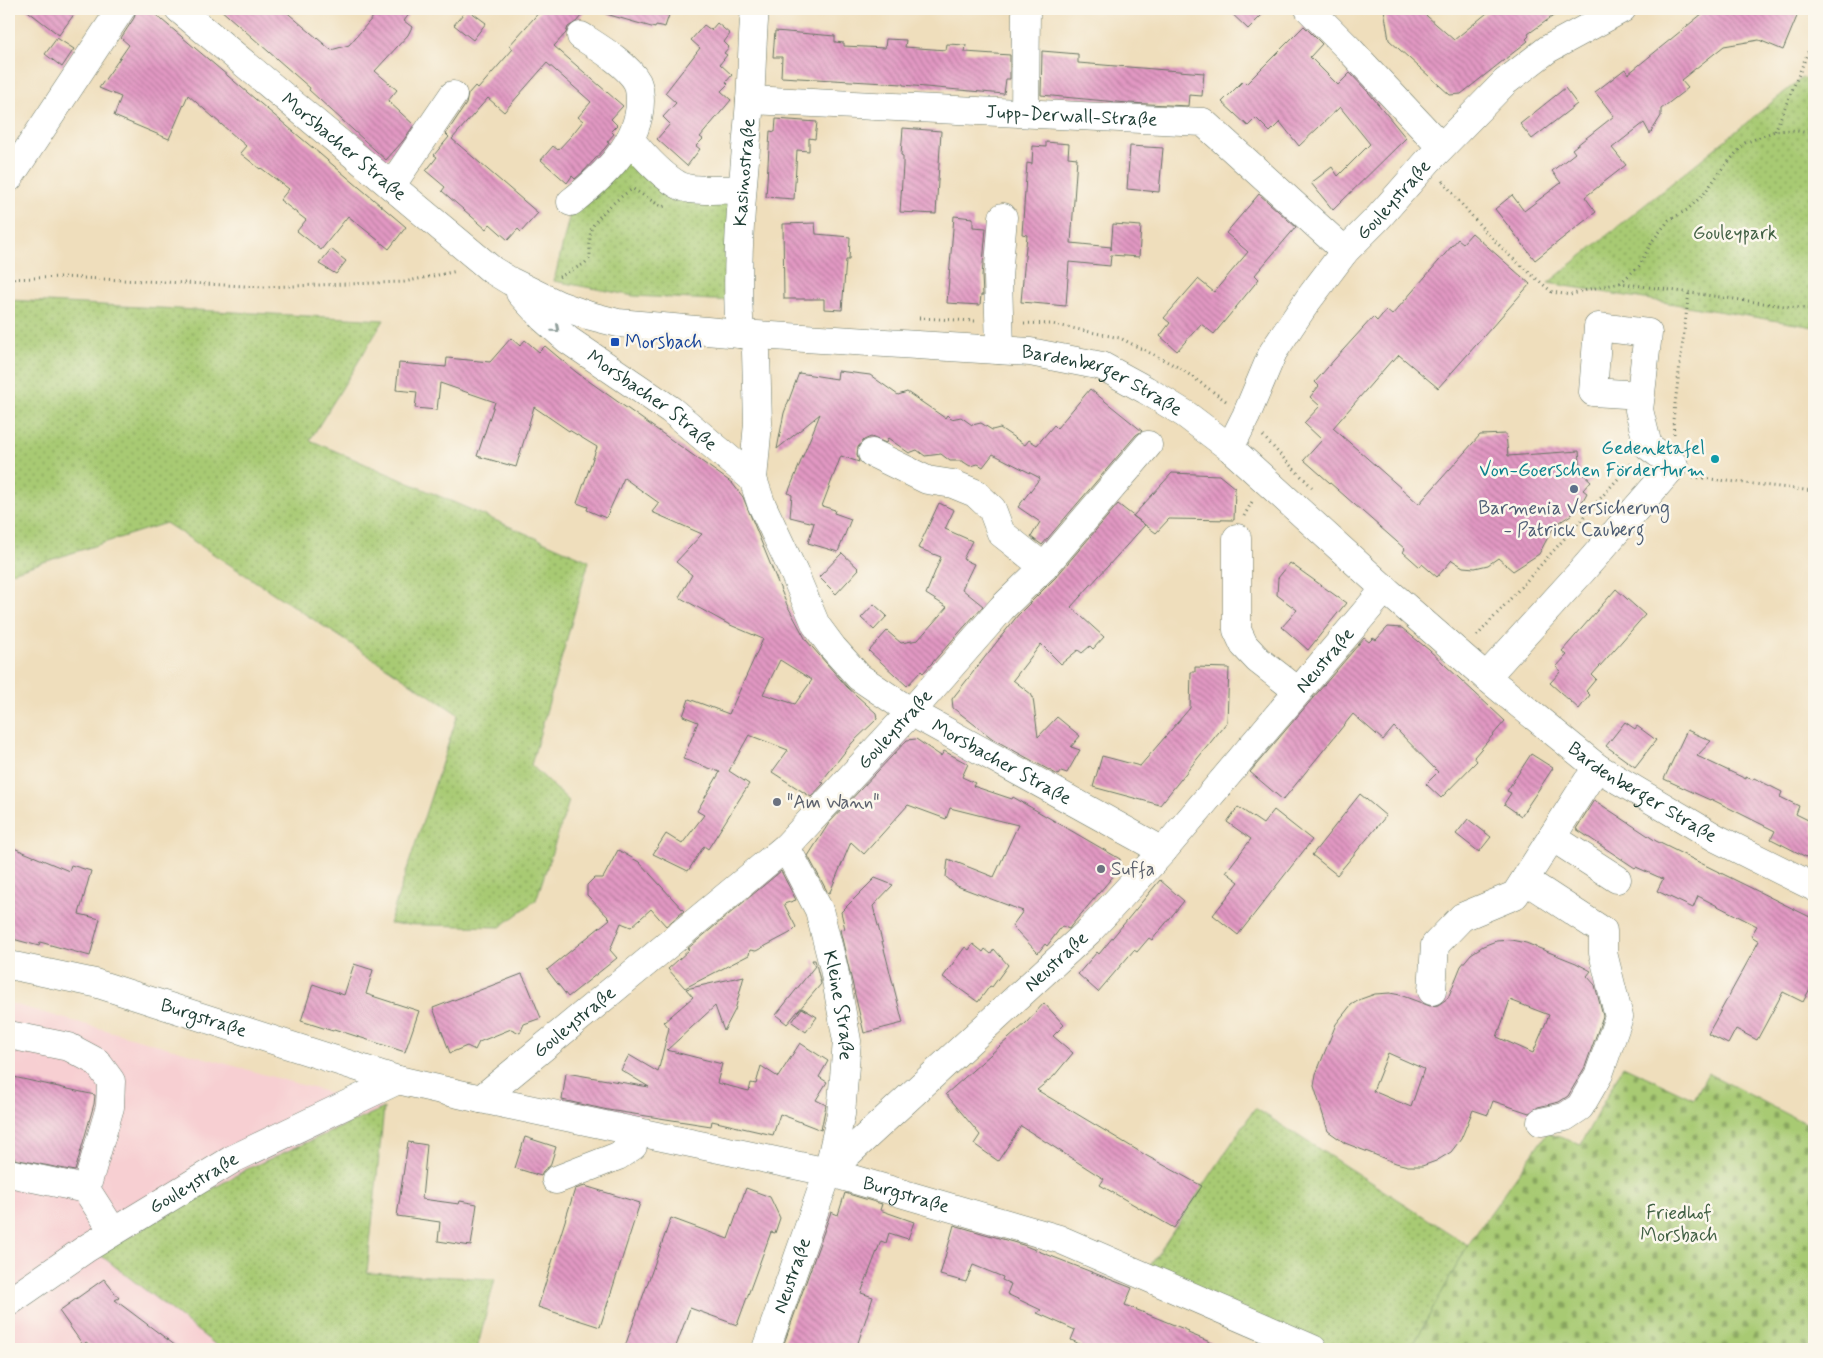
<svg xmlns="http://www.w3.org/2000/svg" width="1823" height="1358" font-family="Mynerve,sans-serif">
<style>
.built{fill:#f7cfd2}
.green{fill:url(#green-dots);stroke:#648454}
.cemetery{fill:url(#cemetery-stones);stroke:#648454}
.building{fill:url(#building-back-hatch);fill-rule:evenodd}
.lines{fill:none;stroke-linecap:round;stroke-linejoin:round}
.minor-casing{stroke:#687564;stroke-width:29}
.path{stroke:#687564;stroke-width:3;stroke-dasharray:1 4;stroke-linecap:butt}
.minor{stroke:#fff;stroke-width:28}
.oneway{stroke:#8f9e9a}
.transit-dot{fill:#1a4fb4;stroke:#fbf7ec;stroke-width:2}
.culture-dot{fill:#0f9aa8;stroke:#fbf7ec;stroke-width:2}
.service-dot{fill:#5c6f8a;stroke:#fbf7ec;stroke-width:2}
.worship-dot{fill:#6b7280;stroke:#fbf7ec;stroke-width:2}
.labels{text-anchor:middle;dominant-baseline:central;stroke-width:5;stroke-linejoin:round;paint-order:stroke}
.street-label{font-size:19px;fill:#1f3d34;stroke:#fbf7ec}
.park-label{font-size:19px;fill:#416044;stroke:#fbf7ec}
.transit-label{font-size:19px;fill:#164399;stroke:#fbf7ec;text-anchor:start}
.culture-label{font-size:19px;fill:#0d838f;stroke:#fbf7ec;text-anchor:end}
.service-label{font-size:19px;fill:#4e5e75;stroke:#fbf7ec}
.worship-label{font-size:19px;fill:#5b616d;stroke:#fbf7ec;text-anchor:start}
</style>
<defs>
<pattern id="green-dots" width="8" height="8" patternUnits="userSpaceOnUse" patternTransform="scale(1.25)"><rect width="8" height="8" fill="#a8ca73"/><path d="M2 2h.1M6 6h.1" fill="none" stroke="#88a55f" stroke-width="1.8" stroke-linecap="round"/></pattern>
<pattern id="cemetery-stones" width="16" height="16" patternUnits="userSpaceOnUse" patternTransform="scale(1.25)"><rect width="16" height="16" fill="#a8ca73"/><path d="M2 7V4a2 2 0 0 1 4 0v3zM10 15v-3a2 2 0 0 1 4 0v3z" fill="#88a55f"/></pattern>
<pattern id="building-back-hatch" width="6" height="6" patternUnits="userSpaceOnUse" patternTransform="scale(1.25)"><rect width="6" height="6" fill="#e298c3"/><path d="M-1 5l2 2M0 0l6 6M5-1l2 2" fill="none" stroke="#b77d9f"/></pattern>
</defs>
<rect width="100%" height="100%" fill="#fbf7ec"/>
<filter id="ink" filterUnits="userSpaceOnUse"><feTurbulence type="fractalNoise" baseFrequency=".02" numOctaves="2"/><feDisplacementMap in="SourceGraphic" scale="10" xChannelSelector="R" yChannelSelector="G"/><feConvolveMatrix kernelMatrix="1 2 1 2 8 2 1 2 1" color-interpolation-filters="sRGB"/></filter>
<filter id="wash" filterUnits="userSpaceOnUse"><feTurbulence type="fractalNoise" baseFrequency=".0096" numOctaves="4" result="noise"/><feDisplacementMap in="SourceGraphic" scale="20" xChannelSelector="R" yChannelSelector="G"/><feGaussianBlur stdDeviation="1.12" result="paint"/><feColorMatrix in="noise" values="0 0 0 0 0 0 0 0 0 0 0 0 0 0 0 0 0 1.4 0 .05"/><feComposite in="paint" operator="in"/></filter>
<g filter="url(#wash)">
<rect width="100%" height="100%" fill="#efdebc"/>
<path class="built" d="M9 1003 384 1108 247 1169 100 1253 221 1349H9Z"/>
<path class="green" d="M1802 78 1814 82V327L1548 283Z
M631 153 736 199 733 301 634 296 554 281 571 209Z
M9 300 384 320 310 440 589 561 531 765 569 801 536 900 500 927 389 924 458 714 166 523 9 573Z
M384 1108 367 1273 495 1279 477 1349H221L99 1254 247 1169Z
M1255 1108 1468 1245 1411 1349H1256L1271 1322 1150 1266Z"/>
<path class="cemetery" d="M1623 1066 1694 1099 1708 1073 1814 1128V1349H1411L1468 1245 1547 1133 1581 1144Z"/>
<g id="blocks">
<path class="building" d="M25 9H78L59 35Z
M136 9H149L406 227 389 249 348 216 321 250 297 231 306 220 280 200 289 189 261 168 260 169 240 153 246 146 188 95 169 139 114 116 121 97 99 88 129 45 121 38 134 18Z
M220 9H283L331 50 349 45 380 9H413L404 21 412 27 408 35 375 71 397 90 388 101 414 125 403 141 386 160 309 90 310 88Z
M467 9 486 23 473 40 454 25Z
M542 9H587L576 22 568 27 566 33 554 46 623 106 611 119 617 125 611 131 614 134 607 142 609 143 605 148 584 171 575 179 572 176 567 183 541 160 553 146 558 150 571 136 583 121 578 117 591 102 547 63 504 112 488 98 452 139 538 213 521 232 518 229 508 240 490 224 486 229 442 191 445 187 426 171 437 157 434 155 449 137 446 134 466 104 468 94 475 86 478 89 513 49 509 46Z
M607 9H671L665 27 656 25 655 28 606 14Z
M1227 9H1268L1248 29Z
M1384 9H1419L1454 40 1492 9H1563L1528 34 1529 36 1526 39 1528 41 1461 94 1450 95 1389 40Z
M1708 9H1784L1798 14 1783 50 1759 40 1724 46 1681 80 1688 88 1661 109V116L1650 134 1644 123 1612 148 1626 165 1585 197 1596 212 1535 260 1495 209 1512 195 1524 211 1561 183 1552 171 1575 153 1572 149 1614 116 1595 92 1625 69 1628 74Z
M717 23 730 34 724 42 729 47 724 53 727 55 720 64 732 75 726 82 728 84 721 91 731 100 700 137 703 139 696 146 700 149 687 166 657 139 670 124 663 117 676 103 665 93 700 48 691 40 704 25 711 30Z
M1304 26 1322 44 1310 57 1338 85 1350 73 1369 93 1406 138 1333 210 1311 183 1332 167 1338 176 1370 144 1340 107 1299 146 1280 122 1270 132 1256 118 1248 126 1222 102 1243 81 1246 84Z
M775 31 835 36V42L844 43V46L885 48 886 39 906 40 905 47 946 50 947 44 966 45 965 52 1010 55V79H1006L1004 94 903 85V84L781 77 782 57H773Z
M57 38 74 49 62 67 45 54Z
M1042 51 1078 54V63L1204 73 1202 96 1189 95 1188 106 1128 103 1041 95Z
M1565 88 1577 104 1532 139 1520 124Z
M776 119 817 122 815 139 809 138V151L797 150 794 199 766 197 770 131 775 132Z
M903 128 941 131 936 214 900 212 903 165V156L901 155Z
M1046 142 1069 144 1068 157 1077 158 1071 243 1111 247V250L1113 224 1141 226 1139 257 1111 255 1110 266 1069 262 1066 306 1021 302 1027 235 1022 234 1027 163 1032 164 1033 146 1046 147Z
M1130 146 1163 148 1159 192 1127 189Z
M1259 194 1296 227 1255 275 1259 279 1214 334 1201 324 1177 351 1160 336 1170 323 1164 318 1198 279 1214 292 1248 252 1226 233Z
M954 216 973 218V227L986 228 982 276 983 295H981L980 305 947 303Z
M815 223 816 234 850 237 849 260H846L842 310 824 309V299H784L783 224Z
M1472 233 1530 284 1438 388 1399 355 1393 362 1392 360 1333 428 1419 504 1480 435 1506 434 1508 456 1579 451 1581 472 1591 481 1583 490 1587 493 1577 511 1554 526 1539 554 1513 571 1498 558 1488 565 1475 568 1463 567 1452 560 1437 577 1422 564 1420 567 1403 552 1405 549 1304 460 1322 440 1304 423 1320 406 1310 397 1319 386 1315 382 1334 360 1373 317 1377 321 1386 310 1392 315 1458 239 1463 243Z
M331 249 346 261 336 274 319 264Z
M511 338 520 346 525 340 539 352 545 346 576 372 732 483 743 497 787 605 806 640 847 687 876 713 877 719 852 743 821 782 824 783 811 797 772 772 788 750 749 735 729 771 749 784 708 849 704 846 688 871 653 854 666 834 682 844 704 815 697 811 720 772 683 759 698 722 683 716 689 699 729 714 763 639 728 624 679 597 692 575 676 562 702 534 652 512 659 503 624 478 606 518 587 510 588 507 577 503 597 447 569 430V431L534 407 516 467 477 456 495 402 440 383 437 410 415 408 417 392 396 390 399 363 446 367 447 358 490 362ZM780 660 812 680 795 704 763 694Z
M838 371 870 375 898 395 907 392 945 418 947 415 951 419 961 417 972 425 981 423 992 430 1000 428 1025 445 1029 440 1037 445 1054 425 1057 428 1090 389 1142 431 1136 435 1042 545 1031 537 1040 522 1018 507 1040 478 993 454 983 467 978 464 970 466 962 461H950L941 454 925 456 917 450 909 453 888 438 886 443 871 437 864 440 858 447 857 455 859 462 841 456 822 506 835 510 834 513 851 519 838 552 808 543 814 523 790 517 792 495 788 493 820 414 777 449 784 413 799 373 837 379Z
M1172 473 1219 475 1235 488 1234 520 1169 519 1156 533 1133 516Z
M939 503 954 510 945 529 972 541 963 559 974 564 962 589 983 606 923 673 921 671 907 686 869 651 887 631 901 643 918 640 947 607 926 594 941 557 918 548Z
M1118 504 1145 525 1071 607 1104 637 1093 649 1090 646 1082 653 1078 650 1061 664 1041 644 1013 680 1031 694 1033 698 1038 737 1057 717 1080 736 1071 747 1080 750 1067 773 1061 771 1058 775 993 739 953 708 952 699 1018 615 1056 577Z
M842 553 859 569 836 594 819 577Z
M1290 563 1346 603 1308 650 1282 627 1297 610 1277 595 1278 578Z
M1616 589 1645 615 1592 675 1596 679 1586 691 1590 695 1579 709 1550 683 1561 671 1556 667 1567 655 1562 651Z
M874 604 887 616 874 630 861 618Z
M1388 627 1402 628 1429 650 1505 721 1474 757 1477 761 1441 798 1426 784 1438 772 1394 727 1383 740 1353 714 1283 800 1250 772 1364 638 1369 642 1373 638 1376 640Z
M1195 667 1229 668 1227 722 1160 805 1093 787 1102 756 1140 766 1190 708 1191 672H1195Z
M1625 722 1635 729 1637 726 1656 740 1635 767 1606 746Z
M1687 730 1711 741 1697 756 1746 779V777L1753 780 1754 778 1782 792 1780 797 1799 806 1796 814 1814 823V861L1771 839 1775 831 1711 799 1710 800 1664 779Z
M916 739 941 756 944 751 968 764 962 777 975 783 973 786 1012 799 1013 797 1120 859 1121 867 1071 926 1069 929 1062 926 1047 946 1045 944 1038 953 1012 926 1023 911 957 886 946 877 948 859 994 877 1018 825 950 808 946 819 908 805 864 854 851 842 830 892 828 893 808 856 829 823 907 740Z
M1531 754 1553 768 1521 816 1504 804 1511 793 1507 791Z
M1360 794 1386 816 1337 875 1312 855Z
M1594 800 1656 841 1814 919V981L1803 1002 1783 992 1757 1040 1736 1029 1728 1044 1708 1034 1759 941 1751 936 1757 926 1698 896 1693 908 1657 891 1663 879 1636 867 1635 868 1576 829Z
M1238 807 1263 824 1274 810 1312 840 1238 935 1213 915 1239 882 1226 872 1251 839 1227 822Z
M1468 819 1491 837 1479 852 1456 834Z
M9 846 69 871 71 865 91 871 79 914 100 919 90 956 40 942 39 946 9 938Z
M618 850 639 862 684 911 666 926 651 909 631 927 621 923 610 950 617 958 568 997 547 970 610 919 587 895V885L594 878H603Z
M781 871 796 900 784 904 796 927 790 933 756 951 750 950 749 955 685 988 668 969 689 950 687 949Z
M875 878 893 885 873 906 903 1023 864 1033 840 930 845 929 841 912Z
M1160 880 1184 901 1152 940 1149 938 1137 952 1134 950 1098 992 1078 974 1097 952 1099 954Z
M1511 940 1526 943 1576 963 1591 971 1587 976 1595 985 1603 1016 1585 1067 1568 1096 1559 1102 1538 1107 1529 1113 1493 1101 1488 1115 1473 1110 1461 1139 1451 1152 1436 1161 1422 1166H1408L1396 1163 1345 1143 1328 1131 1314 1086 1316 1074 1336 1024 1351 1005 1361 999 1375 994 1390 993 1400 995 1430 1006 1438 1005 1448 998 1461 966 1471 954 1483 946 1496 941ZM1510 1000 1549 1015 1533 1053 1497 1037ZM1388 1053 1424 1069 1411 1107 1373 1091Z
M973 944 983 952 985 949 991 954 994 949 1008 965 992 987 990 986 978 1002 943 977 965 947 969 950Z
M812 960H815L821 984 787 1024 776 1015 815 966Z
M354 964 373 970 366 994 419 1011 405 1052 334 1029 333 1031 301 1021 313 984 344 995Z
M522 974 528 986 541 1018 524 1024 520 1033 511 1029 479 1042 475 1050 467 1046 450 1053 433 1008Z
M744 976 735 1010 724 1031 715 1006 667 1050 722 1064 717 1083 749 1091 751 1083 756 1084 761 1066 778 1077 800 1043 828 1061 819 1077 827 1082 816 1100 826 1105 821 1130 780 1114 773 1135 712 1121 711 1126 608 1110 562 1100 566 1073 649 1087 621 1070 629 1055 658 1072 669 1028 664 1022 693 997 686 989Z
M1044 1003 1064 1025 1053 1036 1073 1053 1054 1076 1037 1090 1147 1156 1202 1186 1174 1228 1100 1185 1104 1179 1021 1126 998 1161 974 1144 980 1135 946 1094 1026 1023Z
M802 1008 817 1017 806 1032 792 1022Z
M9 1076 95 1095 94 1104 75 1171 9 1158Z
M525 1137 556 1147 550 1166 544 1170 541 1176 515 1168Z
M408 1142 427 1145 422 1199 459 1204 460 1201 477 1204 471 1246 438 1241 440 1222 397 1216Z
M585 1186 640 1203 600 1327 538 1307 575 1189Z
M746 1188 770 1197 780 1218 775 1233 771 1232 737 1325 690 1308 675 1349H624L671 1218 728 1239Z
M845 1193 882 1204 880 1210 914 1222 908 1239 889 1233 886 1243 881 1241 861 1293 873 1297 856 1349H782L831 1212 838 1215Z
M954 1225 1023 1245 1132 1288 1125 1305 1189 1331 1188 1333 1227 1349H1080L1082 1345 1071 1340 1075 1330 1037 1313 1041 1310 1007 1294 1011 1284 1002 1280 1003 1277 973 1265 966 1282 940 1275Z
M104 1279 119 1298 115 1300 180 1349H96L86 1342 83 1345 59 1311Z"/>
</g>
</g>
<g filter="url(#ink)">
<use href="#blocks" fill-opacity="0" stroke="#687564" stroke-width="1"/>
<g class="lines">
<g class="minor-casing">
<g id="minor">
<path id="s1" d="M179 9 492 270 510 281 559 305 587 315 618 323 740 334 1030 352 1102 366 1146 390 1185 414 1230 448 1385 589 1486 677 1598 768 1716 838 1814 887"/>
<path d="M1309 9 1349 49 1441 147"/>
<path id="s2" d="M750 100 1203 122 1345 251"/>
<path d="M1025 113 1026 9"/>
<path d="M630 139C642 154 670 186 690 189 707 191 725 189 741 190"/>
<path d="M9 178 121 9"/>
<path d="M391 186 453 95"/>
<path d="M571 202C601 178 640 144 640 101 640 96 639 87 637 82 627 64 598 47 581 36"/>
<path id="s3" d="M520 293 543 318 568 340 671 410 753 479 761 503 795 575 816 625 833 648 859 677 911 712 1163 851"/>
<path id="s4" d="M740 334C734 256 744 178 750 101 752 70 752 39 755 9"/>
<path d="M1000 350 998 277 1003 217"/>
<path id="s5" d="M1230 448 1246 416 1273 352 1308 300 1345 251 1378 218 1428 161 1505 82 1548 49 1622 9"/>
<path d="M872 453 927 480 953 484 975 493 992 509 1001 533 1044 567"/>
<path d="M753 479 758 423 756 352"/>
<path d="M1237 538V630L1244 645 1258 660 1298 691"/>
<path d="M1486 677 1582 571 1674 465 1648 446 1639 410 1648 333 1598 327 1593 392 1641 395"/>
<path d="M1552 837 1617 879"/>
<path id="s6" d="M786 847 819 910 834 969 847 1041 841 1114 828 1172"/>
<path d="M1525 880 1603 931V953L1619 1017 1599 1074 1580 1107 1565 1117 1541 1122"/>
<path id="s7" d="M9 965 95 983 398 1080"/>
<path d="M1432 991 1435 945 1462 917 1515 895 1587 782 1598 768"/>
<path d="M9 1035 69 1047 97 1062 111 1081 110 1107 86 1189"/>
<path id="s8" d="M481 1099 828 1172 1059 1239 1313 1349"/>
<path d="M9 1173 86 1189 113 1231"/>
<path d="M556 1180 618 1156 633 1146 636 1132"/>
<path id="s9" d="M9 1302 87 1248 233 1159 398 1080 481 1099 786 847 911 712 1002 608 1044 567 1148 445"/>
<path id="s10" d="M766 1349 828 1172 1089 931 1163 851 1385 589"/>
</g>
</g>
<path class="path" d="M1775 131 1814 38
M1443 181 1458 200 1485 231 1510 256 1552 292 1570 295 1590 289 1620 283 1791 307 1814 309
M559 277 584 264 590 258C590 249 589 238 591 230 596 216 620 196 633 189L662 207 665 206
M9 279 62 277 263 287 404 282 457 271
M1620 283 1639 266 1653 240 1669 220 1687 210 1704 194 1722 169 1745 143 1775 131 1792 130 1814 134
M919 318 975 321
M1024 323 1052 324 1120 338 1180 368 1226 401
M1674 434 1673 420 1689 292
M1263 436 1287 462 1312 487
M1693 477 1814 491
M1244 516 1253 500
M1477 636 1633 462"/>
<use href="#minor" class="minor"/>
</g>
<defs><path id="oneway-chevron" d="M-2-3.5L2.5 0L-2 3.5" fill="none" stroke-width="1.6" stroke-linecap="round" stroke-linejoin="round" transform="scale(1.25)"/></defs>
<use class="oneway" href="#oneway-chevron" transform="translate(556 329) rotate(41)"/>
</g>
<rect class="transit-dot" x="610" y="337" width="10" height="10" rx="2.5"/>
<circle class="culture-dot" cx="1715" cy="459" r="5"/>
<circle class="service-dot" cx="1574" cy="489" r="5"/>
<g class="worship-dot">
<circle cx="777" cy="802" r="5"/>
<circle cx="1101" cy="869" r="5"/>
</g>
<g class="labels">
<g class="street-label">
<text stroke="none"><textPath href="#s2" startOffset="322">Jupp-Derwall-Straße</textPath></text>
<text stroke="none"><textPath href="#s1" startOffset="215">Morsbacher Straße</textPath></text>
<text stroke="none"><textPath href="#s4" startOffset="162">Kasinostraße</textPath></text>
<text stroke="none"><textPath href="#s5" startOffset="300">Gouleystraße</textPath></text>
<text stroke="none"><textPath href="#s1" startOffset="1036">Bardenberger Straße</textPath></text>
<text stroke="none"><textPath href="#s3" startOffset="171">Morsbacher Straße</textPath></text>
<text stroke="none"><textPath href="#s10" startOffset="902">Neustraße</textPath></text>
<text stroke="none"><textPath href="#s9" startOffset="1090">Gouleystraße</textPath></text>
<text stroke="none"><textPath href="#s3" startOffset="692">Morsbacher Straße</textPath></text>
<text stroke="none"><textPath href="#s1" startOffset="1722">Bardenberger Straße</textPath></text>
<text stroke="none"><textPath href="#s10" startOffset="498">Neustraße</textPath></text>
<text stroke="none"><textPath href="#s6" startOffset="169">Kleine Straße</textPath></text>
<text stroke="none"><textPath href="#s7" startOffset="202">Burgstraße</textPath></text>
<text stroke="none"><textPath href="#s9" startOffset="655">Gouleystraße</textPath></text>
<text stroke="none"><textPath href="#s9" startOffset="220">Gouleystraße</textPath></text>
<text stroke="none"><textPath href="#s8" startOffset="436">Burgstraße</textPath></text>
<text stroke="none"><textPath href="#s10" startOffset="78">Neustraße</textPath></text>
</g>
<g class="park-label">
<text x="1735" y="233">Gouleypark</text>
<text x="1679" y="1213">Friedhof<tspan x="1679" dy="22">Morsbach</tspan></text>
</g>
<g class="transit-label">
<text x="625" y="342">Morsbach</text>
</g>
<g class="culture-label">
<text x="1705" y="448">Gedenktafel<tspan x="1705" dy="22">Von-Goerschen Förderturm</tspan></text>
</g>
<g class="service-label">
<text x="1574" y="508">Barmenia Versicherung<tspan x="1574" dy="22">- Patrick Cauberg</tspan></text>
</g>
<g class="worship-label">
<text x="787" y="802">"Am Wann"</text>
<text x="1111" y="869">Suffa</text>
</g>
</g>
<rect width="1823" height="1358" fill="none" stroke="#fbf7ec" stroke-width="30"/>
</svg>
